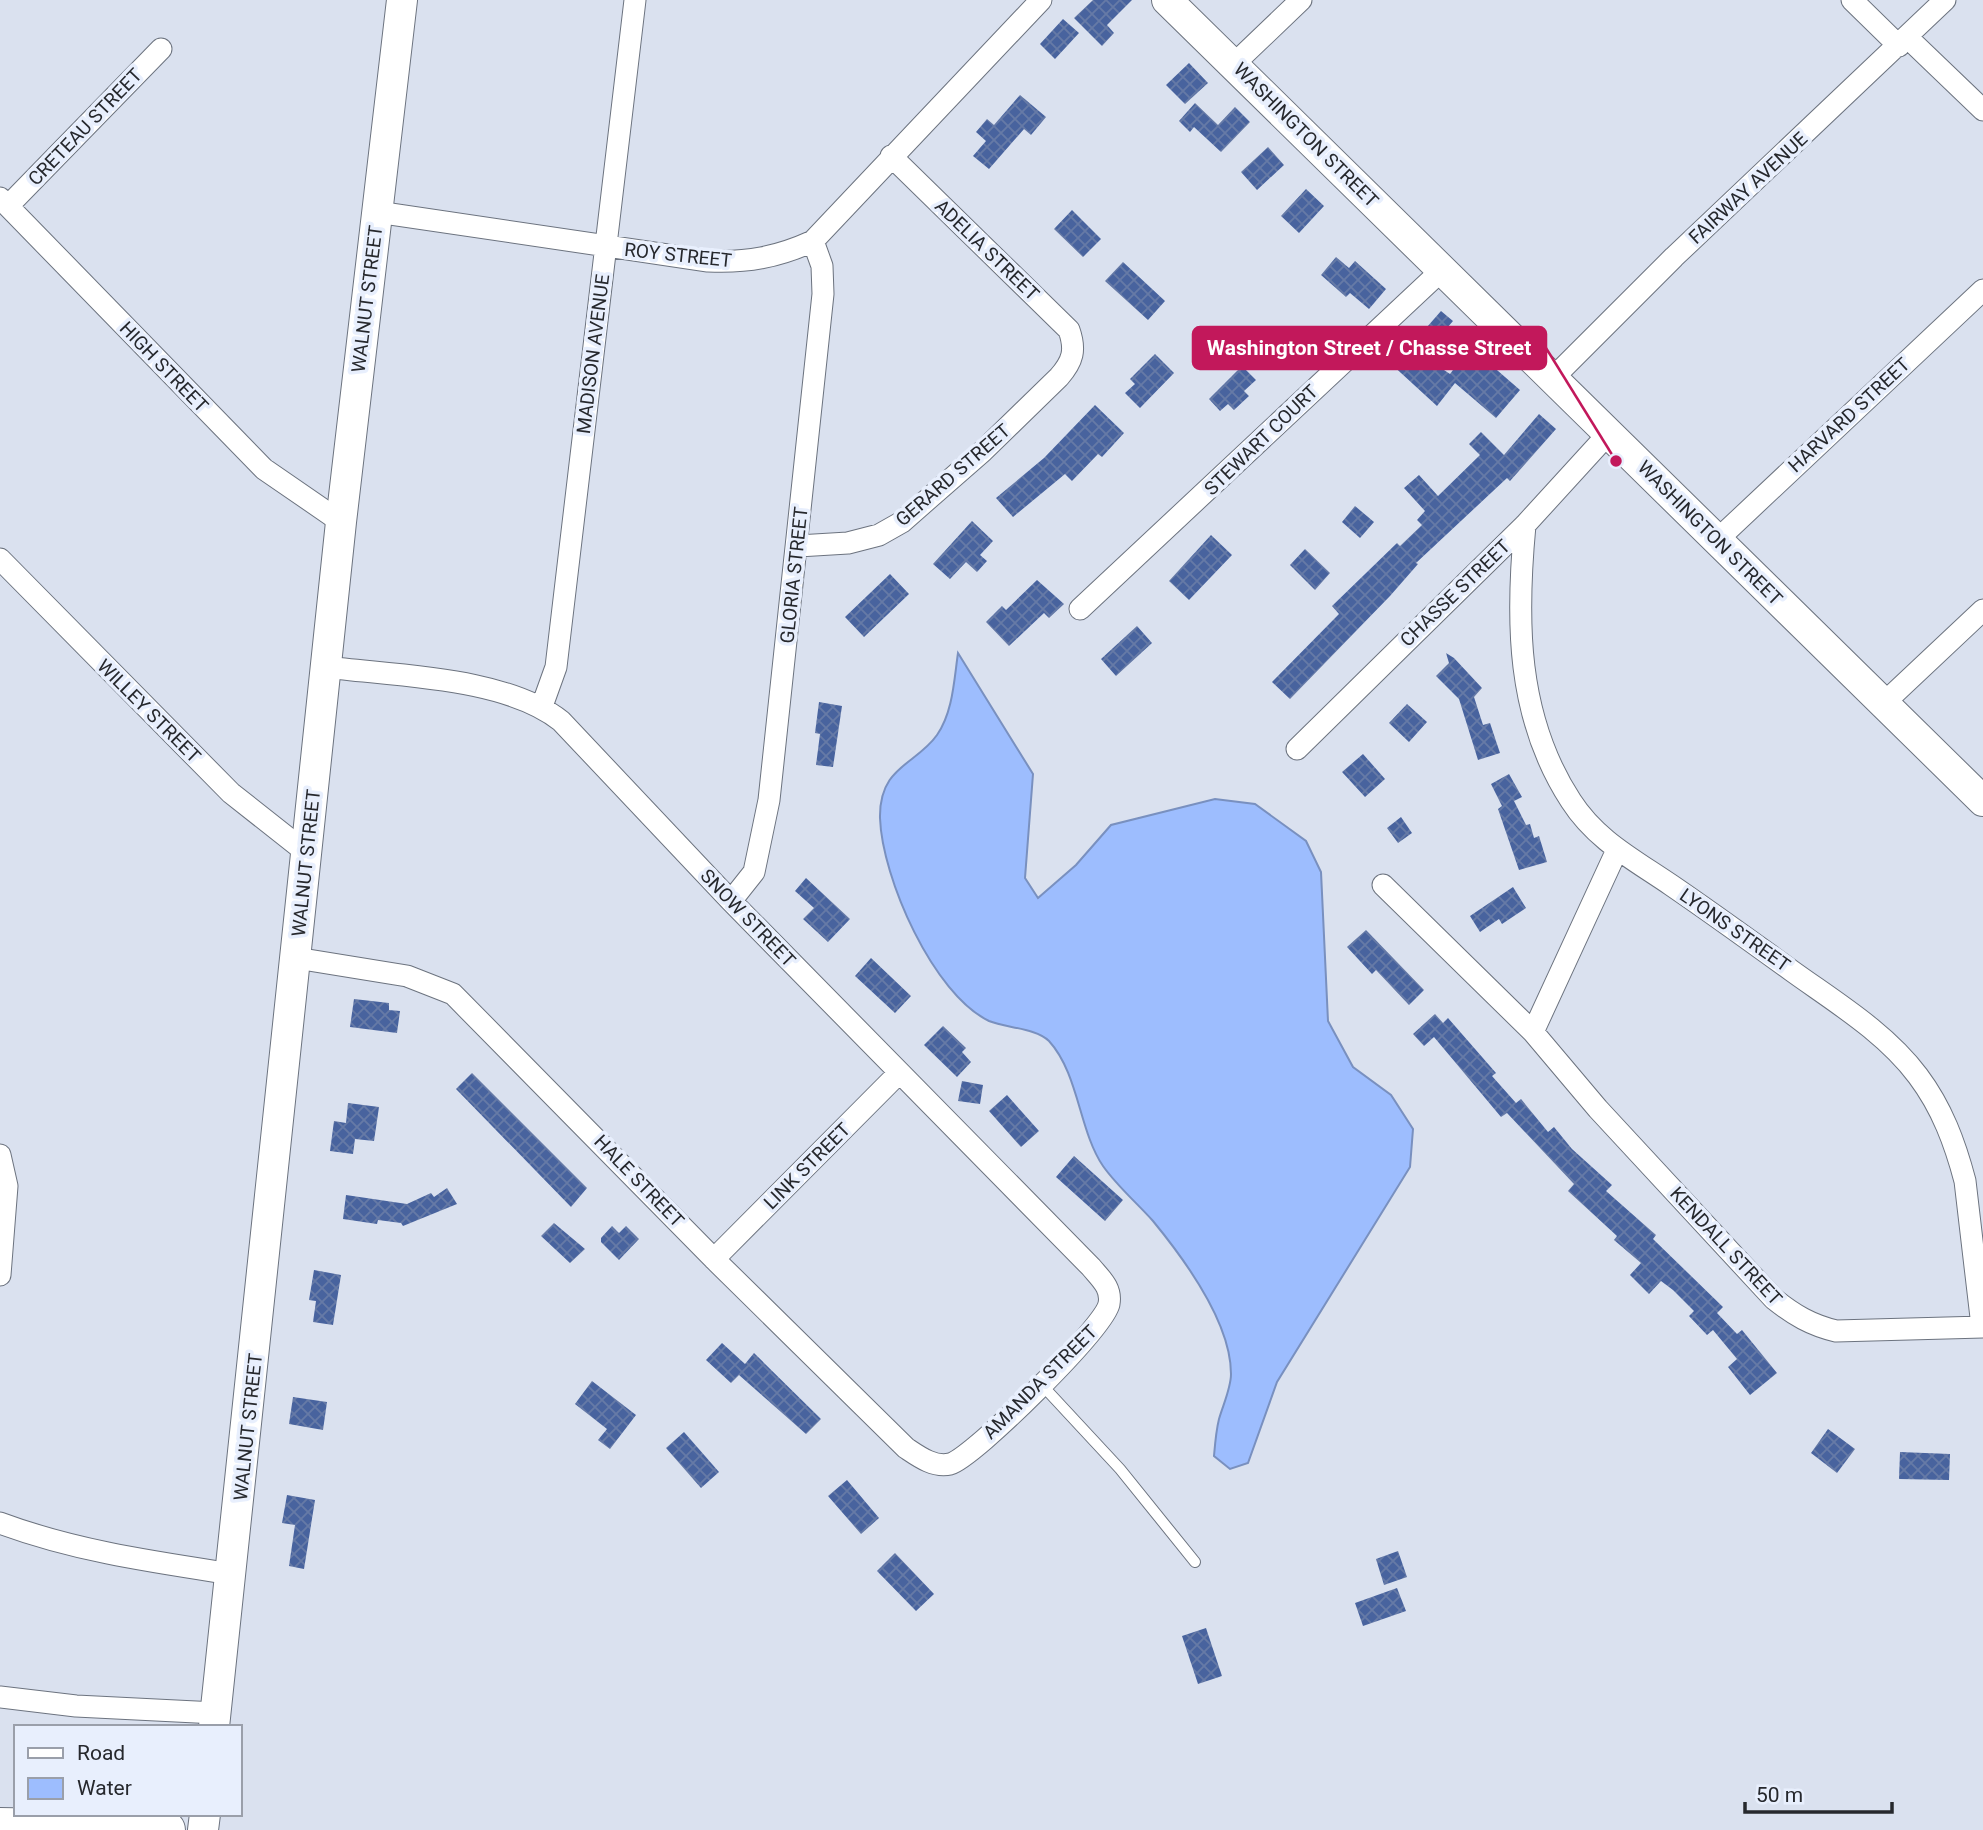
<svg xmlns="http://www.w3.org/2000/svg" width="1983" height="1830" font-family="Roboto,sans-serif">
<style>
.water{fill:#9dbdfe;stroke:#7990bf;stroke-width:2}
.building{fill:url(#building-cross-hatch)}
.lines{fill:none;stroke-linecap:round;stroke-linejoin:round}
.lane-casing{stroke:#6c737f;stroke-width:12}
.street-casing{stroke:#6c737f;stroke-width:23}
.secondary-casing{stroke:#6c737f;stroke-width:32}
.highway-casing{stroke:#6c737f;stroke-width:40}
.lane{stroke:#fff;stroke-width:10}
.street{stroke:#fff;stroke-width:21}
.secondary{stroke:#fff;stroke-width:30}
.highway{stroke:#fff;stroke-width:38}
.labels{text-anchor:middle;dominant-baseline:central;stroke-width:7;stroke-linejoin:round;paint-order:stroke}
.street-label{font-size:19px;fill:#26282d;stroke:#e8effd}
.leader{fill:none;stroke:#c2185b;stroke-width:2.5}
.callout-dot{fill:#c2185b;stroke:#e8effd;stroke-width:2.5}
.callout{fill:#c2185b;stroke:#c2185b;stroke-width:2.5}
.callout-label{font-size:21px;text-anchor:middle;font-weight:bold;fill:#fff}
</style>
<defs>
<pattern id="building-cross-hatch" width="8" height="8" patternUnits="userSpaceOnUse" patternTransform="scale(1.75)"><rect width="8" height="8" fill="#48639e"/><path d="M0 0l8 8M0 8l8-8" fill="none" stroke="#667aa6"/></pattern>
</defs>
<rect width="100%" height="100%" fill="#dae1ef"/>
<path class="water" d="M958 653 1033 774 1025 878 1038 898 1076 865 1111 825 1215 799 1255 804 1306 841 1321 872 1328 1021 1353 1067 1391 1095 1413 1129 1410 1167 1277 1382 1248 1463 1230 1469 1214 1456C1215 1444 1216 1431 1219 1419 1223 1405 1231 1388 1231 1374 1231 1322 1185 1260 1153 1221 1137 1203 1117 1186 1103 1166 1079 1131 1079 1074 1049 1041 1036 1028 1006 1028 989 1021 933 994 882 878 880 818 879 766 916 765 937 735 953 712 954 680 958 653Z"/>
<path class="building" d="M1093 0H1132L1107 25 1114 33 1102 46 1074 18Z
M1063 19 1079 33 1055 59 1040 44Z
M1189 63 1208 83 1185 104 1166 85Z
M1020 95 1046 117 1031 135 1024 129 989 169 973 156 986 141 976 132 987 119 994 125Z
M1195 103 1218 125 1235 107 1250 122 1221 152 1194 127 1190 132 1179 121Z
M1268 147 1284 165 1257 190 1241 172Z
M1306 189 1324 206 1299 233 1281 216Z
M1072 210 1101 239 1083 257 1054 229Z
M1336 257 1349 268 1355 261 1386 289 1369 309 1350 293 1346 297 1321 275Z
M1123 262 1165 301 1148 320 1105 281Z
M1441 311 1453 321 1423 356 1450 374 1473 343 1494 359 1490 364 1520 390 1496 418 1455 383 1437 406 1377 351 1398 329 1413 343Z
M1155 354 1174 373 1140 408 1125 393 1135 384 1130 379Z
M1242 366 1256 380 1244 391 1249 396 1234 410 1228 404 1220 411 1209 399Z
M1095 405 1124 433 1102 457 1098 454 1072 481 1065 474 1013 517 996 498 1044 458Z
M1539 414 1556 429 1510 481 1507 478 1416 563 1418 564 1390 596 1290 699 1272 682 1339 614 1332 606 1397 543 1400 546 1422 525 1417 520 1425 511 1404 488 1419 475 1438 496 1480 455 1469 444 1481 432 1504 455Z
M1355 506 1374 522 1360 538 1342 522Z
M972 521 993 541 980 555 987 561 977 572 966 562 950 579 933 564Z
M1211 535 1232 555 1189 600 1169 581Z
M1305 549 1330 573 1315 590 1290 565Z
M890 574 909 594 864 637 845 617Z
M1037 580 1064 604 1049 618 1044 613 1009 646 986 622 1002 606 1006 610Z
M1137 626 1152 643 1116 676 1101 659Z
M1446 653 1454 658 1482 688 1474 697 1483 725 1490 723 1500 753 1478 760 1459 699 1436 676 1449 663Z
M819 702 842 706 833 767 816 765 820 734 815 733Z
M1407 704 1427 722 1409 742 1389 723Z
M1363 754 1385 779 1365 797 1342 772Z
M1509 774 1522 797 1514 801 1526 825 1530 824 1534 838 1539 836 1547 862 1519 870 1498 809 1502 806 1491 784Z
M1401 817 1412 833 1398 843 1387 828Z
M806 878 850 919 828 942 803 919 814 908 795 891Z
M1513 887 1526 908 1502 924 1499 919 1480 932 1470 916Z
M1366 930 1424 990 1409 1005 1376 970 1372 974 1347 947Z
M871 958 911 996 895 1013 855 976Z
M354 999 389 1003V1010L400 1011 397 1033 350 1027Z
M1435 1014 1443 1023 1448 1018 1496 1073 1492 1076 1516 1103 1521 1099 1548 1132 1554 1127 1572 1149 1612 1185 1606 1191 1656 1235 1653 1239 1723 1307 1717 1313 1737 1334 1742 1330 1777 1373 1750 1395 1728 1367 1737 1359 1713 1330 1707 1335 1689 1316 1694 1311 1673 1290 1661 1281 1649 1294 1630 1275 1641 1263 1614 1240 1617 1236 1568 1191 1574 1184 1507 1113 1501 1117 1434 1037 1424 1046 1413 1034Z
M943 1026 966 1048 962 1052 971 1062 957 1077 924 1045Z
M472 1073 587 1188 571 1207 456 1089Z
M962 1081 983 1085 980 1104 958 1101Z
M1007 1095 1039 1131 1021 1147 989 1111Z
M348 1103 379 1107 374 1141 355 1139 353 1154 330 1151 334 1121 346 1123Z
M1074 1156 1123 1200 1105 1221 1056 1177Z
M447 1188 457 1204 403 1226 401 1223 378 1220 377 1224 343 1219 346 1195 407 1204 431 1193 434 1197Z
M554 1223 585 1249 570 1263 541 1236Z
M612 1226 619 1233 626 1226 639 1239 619 1260 601 1242V1238Z
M314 1270 341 1275 333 1325 313 1322 316 1301 309 1300Z
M722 1343 745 1364 754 1353 821 1419 806 1434 739 1375 731 1383 706 1360Z
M592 1381 636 1415 610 1449 598 1440 607 1429 575 1404Z
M293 1397 327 1402 323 1430 289 1424Z
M1828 1429 1855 1449 1837 1473 1811 1453Z
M684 1432 719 1472 701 1488 666 1448Z
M1900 1452 1950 1454 1949 1480 1899 1479Z
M847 1480 879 1518 861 1534 828 1496Z
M287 1495 315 1500 304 1569 289 1566 295 1525 282 1523Z
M1398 1551 1407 1577 1384 1585 1376 1559Z
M895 1553 934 1594 916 1611 877 1571Z
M1397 1588 1406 1611 1363 1626 1355 1603Z
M1206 1628 1222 1676 1198 1684 1182 1636Z"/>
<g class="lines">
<g class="lane-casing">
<path id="lane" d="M1042 1385 1120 1469 1195 1562"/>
</g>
<g class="street-casing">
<path id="street" d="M1852 0 1899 46
M1908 38 1983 110
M1234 64 1301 0
M0 198 264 469 341 522
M8 206 161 49
M377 212 708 261C747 263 778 257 813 241L1041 0
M1553 378 1674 257 1945 0
M1525 525C1516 620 1516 717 1571 801 1596 840 1633 859 1671 885 1712 913 1752 942 1792 971 1835 1002 1885 1032 1918 1076 1942 1108 1955 1143 1965 1181L1982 1326
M1716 541 1983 290
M798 546 848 543 879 535 902 522 983 451 1059 377C1073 361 1076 350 1069 330L891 156
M0 559 231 793 307 853
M1080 609 1442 270
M1883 704 1983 610
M542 706 556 667 635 0
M1297 749 1525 525 1609 433
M1383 885 1533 1032 1598 1109 1774 1299C1794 1315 1811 1325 1836 1331L1983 1327
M731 901 754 872 769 800 823 294 822 266 813 241
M296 958 407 976 453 994 714 1259 906 1448C918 1456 934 1468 950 1464 974 1457 1104 1328 1109 1304 1112 1288 1101 1279 1091 1267L731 901 561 721C506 677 396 676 326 667
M1533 1032 1617 850
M0 1155 7 1186 0 1275
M714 1259 899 1073
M0 1523C75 1551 154 1562 232 1574
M0 1697 76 1706 216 1713"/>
</g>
<g class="secondary-casing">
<path id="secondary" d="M1167 0 1983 801
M214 1727 341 522 402 0
M203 1830 205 1814"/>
</g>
<g class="highway-casing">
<path id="highway" d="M0 1827 166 1830"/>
</g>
<use href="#lane" class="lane"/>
<use href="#street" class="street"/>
<use href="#secondary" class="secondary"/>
<use href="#highway" class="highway"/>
</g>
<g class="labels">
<g class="street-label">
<text transform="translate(85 127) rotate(-46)">CRETEAU STREET</text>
<text transform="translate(1306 135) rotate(45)">WASHINGTON STREET</text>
<text transform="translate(1748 188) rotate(-43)">FAIRWAY AVENUE</text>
<text transform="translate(987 250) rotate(44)">ADELIA STREET</text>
<text transform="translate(678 255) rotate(6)">ROY STREET</text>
<text transform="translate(367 299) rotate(-83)">WALNUT STREET</text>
<text transform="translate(593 354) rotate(-83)">MADISON AVENUE</text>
<text transform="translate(164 367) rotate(46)">HIGH STREET</text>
<text transform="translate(1849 415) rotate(-43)">HARVARD STREET</text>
<text transform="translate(1261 440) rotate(-44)">STEWART COURT</text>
<text transform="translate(953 475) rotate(-41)">GERARD STREET</text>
<text transform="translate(1710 533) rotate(45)">WASHINGTON STREET</text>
<text transform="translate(794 575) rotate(-84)">GLORIA STREET</text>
<text transform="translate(1455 593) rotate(-44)">CHASSE STREET</text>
<text transform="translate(149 711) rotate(45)">WILLEY STREET</text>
<text transform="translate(306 863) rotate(-84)">WALNUT STREET</text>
<text transform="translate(748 918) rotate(46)">SNOW STREET</text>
<text transform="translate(1735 930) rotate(35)">LYONS STREET</text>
<text transform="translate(807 1166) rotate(-45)">LINK STREET</text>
<text transform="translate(639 1181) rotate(46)">HALE STREET</text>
<text transform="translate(1726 1246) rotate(47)">KENDALL STREET</text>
<text transform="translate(1040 1382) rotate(-45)">AMANDA STREET</text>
<text transform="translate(248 1427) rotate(-84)">WALNUT STREET</text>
</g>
</g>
<path class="leader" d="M1616 461L1546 348"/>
<circle class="callout-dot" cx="1616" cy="461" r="7"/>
<rect class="callout" x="1193" y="327" width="353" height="42" rx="7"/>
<g class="callout-label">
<text x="1369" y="355">Washington Street / Chasse Street</text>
</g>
<rect x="14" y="1725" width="228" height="91" fill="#e8effd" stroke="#9a9faa" stroke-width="2"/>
<rect x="28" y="1748" width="35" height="10" fill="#ffffff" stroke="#9a9faa" stroke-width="2"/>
<text x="77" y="1760" font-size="21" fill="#26282d">Road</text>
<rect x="28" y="1778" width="35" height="21" fill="#9dbdfe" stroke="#9a9faa" stroke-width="2"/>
<text x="77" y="1795" font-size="21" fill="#26282d">Water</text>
<path d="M1745 1802v10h147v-10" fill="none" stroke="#26282d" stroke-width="3.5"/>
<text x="1756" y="1802" font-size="21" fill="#26282d" stroke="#e8effd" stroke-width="5" paint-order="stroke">50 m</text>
</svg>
